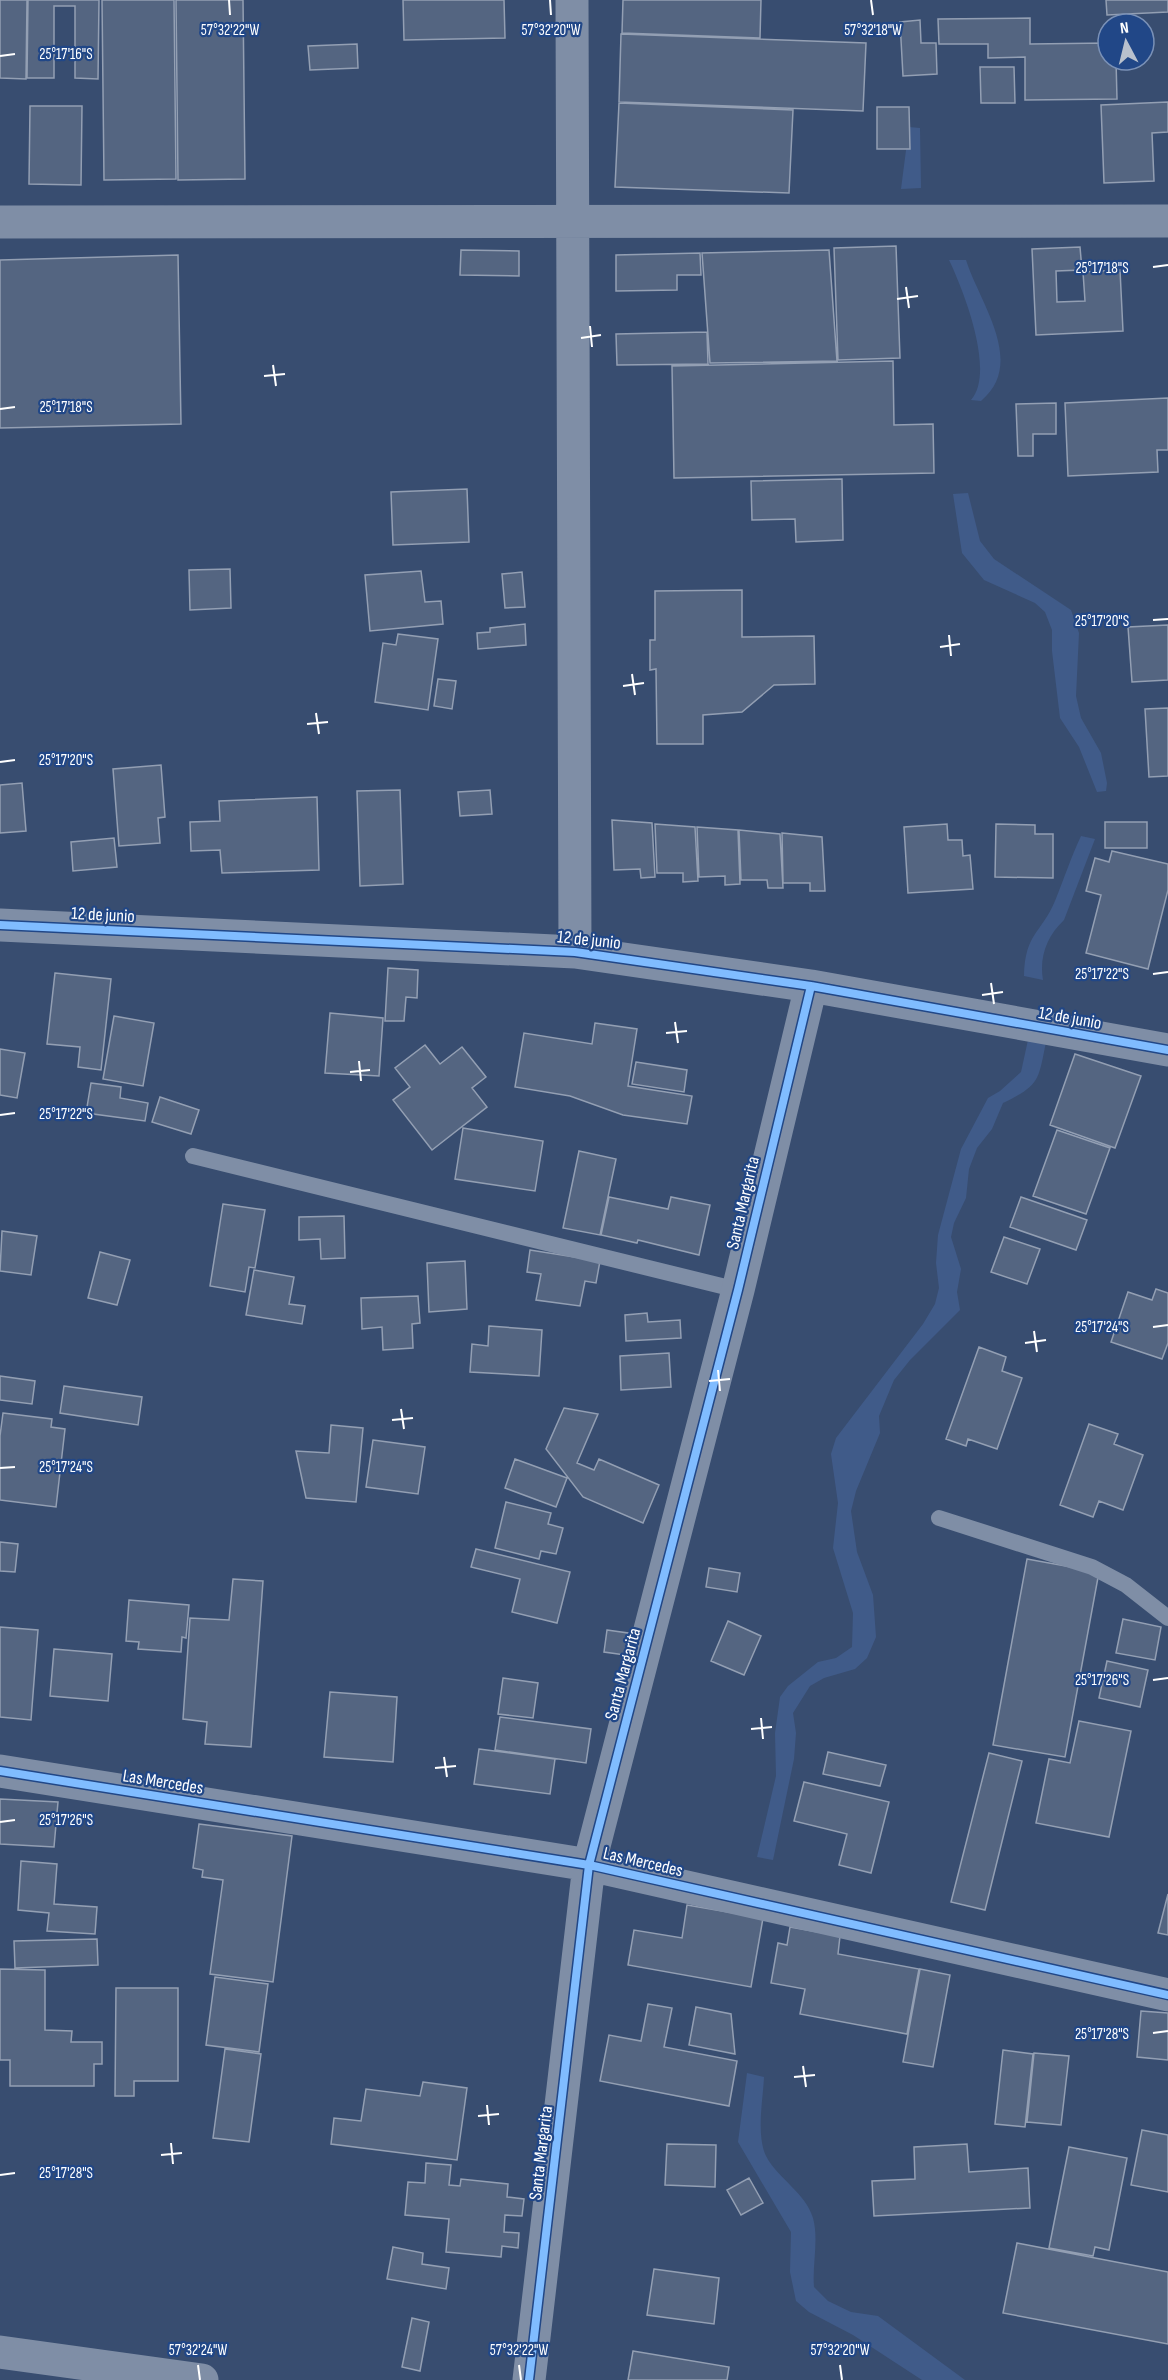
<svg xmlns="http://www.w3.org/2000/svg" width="1168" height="2380" font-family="'Sofia Sans Condensed',sans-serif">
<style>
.water{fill:#405b89}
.building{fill:#546581;stroke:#939fb3;stroke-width:1.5}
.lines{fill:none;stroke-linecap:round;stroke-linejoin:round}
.service{stroke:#7f8ea6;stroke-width:16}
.minor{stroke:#7f8ea6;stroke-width:33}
.cycleway-casing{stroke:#214787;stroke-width:11}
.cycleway{stroke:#80bcff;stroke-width:8}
.ticks{fill:none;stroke:#fff;stroke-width:2}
.labels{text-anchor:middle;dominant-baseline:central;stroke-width:4.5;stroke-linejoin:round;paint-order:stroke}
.street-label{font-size:18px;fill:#fff;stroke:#214787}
.ticks-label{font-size:15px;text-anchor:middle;fill:#fff;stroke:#214787;stroke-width:4.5;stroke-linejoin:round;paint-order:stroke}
</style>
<rect width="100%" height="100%" fill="#384d70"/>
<path class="water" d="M909 127 920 128 921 188 901 189Z
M949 260H966C979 302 1027 363 981 401L971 400C996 372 963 289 949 260Z
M968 493 980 541 994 559 1071 610 1079 633 1076 696 1081 718 1101 753 1107 783 1106 791 1097 792 1079 747 1060 718 1052 651V630L1045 612 1035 603 984 580 962 553 953 494Z
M1081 836 1095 839 1064 920C1047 936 1039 957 1043 980L1024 976C1025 933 1041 934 1055 901 1064 879 1071 857 1081 836Z
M1028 1040 1046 1042C1038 1081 1040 1085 1003 1103L992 1129 977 1148 969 1169 966 1198 954 1223 951 1237 961 1269 957 1292 960 1310 910 1360 894 1380 879 1416 880 1433 856 1491 851 1511 857 1552 873 1595 876 1637 867 1658 855 1669 824 1678 810 1686 793 1713 796 1733 794 1759 773 1860 757 1857 776 1776 775 1733 780 1697 788 1686 818 1662 836 1658 852 1647 853 1613 833 1548 838 1503 831 1454 836 1438 923 1324 935 1304 939 1288 936 1263 938 1235 961 1149 988 1098 1000 1091 1021 1072Z
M747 2073 764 2077C763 2100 756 2135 766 2156 778 2179 805 2192 813 2218 819 2240 812 2265 814 2287L828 2301 851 2312 878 2316 965 2380H922L853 2335 809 2312 796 2301 790 2272 791 2232 738 2142Z"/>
<path class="building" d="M0 0H27L26 79 0 78Z
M28 0H99L98 79 75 78V6H54V78H27Z
M102 0H174L176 179 104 180Z
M176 0H243L245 179 178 180Z
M403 0H504L505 38 404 40Z
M623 0H761L760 38 622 33Z
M1106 0H1168V12L1107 15Z
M1030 18V44L1108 43V60H1116L1117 99 1025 100V57L988 58V44H939L938 19Z
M920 20 921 43H936L937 74 903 76 900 22Z
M621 34 866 43 863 111 619 102Z
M357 44 358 68 310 70 308 46Z
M980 67H1014L1015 103H981Z
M1168 102V132L1152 133 1154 181 1104 183 1101 105Z
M619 103 793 110 789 193 615 187Z
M30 106H82L81 185 29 184Z
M877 107H909L910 149H877Z
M896 246 900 358 838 360 834 248Z
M1080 247 1082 270 1056 271 1057 302 1085 301 1083 272 1120 270 1123 331 1036 335 1032 249Z
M461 250 519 251V276L460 275Z
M829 250 837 361 710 363 702 253Z
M700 253 701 275H677V290L616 291V255Z
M178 255 181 424 0 428V260Z
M707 332 708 364 617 365 616 334Z
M893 361 894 425 933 424 934 473 674 478 672 366Z
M1168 398V450H1157L1158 472 1068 476 1065 403Z
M1056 403V434H1033V456H1018L1016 404Z
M842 479 843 540 796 542 795 519 752 520 751 481Z
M467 489 469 542 393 545 391 492Z
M230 569 231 608 190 610 189 570Z
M421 571 425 602 441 601 443 624 370 631 365 575Z
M522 572 525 607 505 608 502 574Z
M742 590V637L814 636 815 684 774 685 742 712 703 715V744H657L656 669 650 670V640H655V591Z
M525 624 526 645 478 649 477 633 490 632V628Z
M1168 625V680L1132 682 1128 627Z
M398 634 438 639 428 710 375 702 383 643 396 645Z
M438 679 456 681 452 709 434 706Z
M1168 708V776L1149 777 1145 709Z
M161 765 165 817 158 818 160 843 119 846 113 769Z
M22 783 26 831 0 833V785Z
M400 790 403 884 360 886 357 791Z
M490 790 492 814 460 816 458 792Z
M317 797 319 870 222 873 220 850 191 851 190 822 220 821 219 801Z
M612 820 652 823 655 877 641 878 640 869 614 870Z
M1105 822H1147V848H1105Z
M655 824 695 827 698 881 683 882V873H657Z
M947 824 948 840H962L963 856 970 855 973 889 908 893 904 827Z
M996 824 1035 825V834H1053V878L995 877Z
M697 827 738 830 740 884 725 885V876L699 877Z
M739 830 780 834 783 888H768L767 880H741Z
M782 833 822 837 825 891H810V883H783Z
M114 838 117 867 73 871 71 842Z
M1112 851 1168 864V890L1148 969 1086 953 1101 895 1086 891 1095 858 1109 862Z
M388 968 418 970 417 998 406 997 404 1021H385Z
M55 973 111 979 101 1070 78 1067 80 1047 47 1044Z
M330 1013 383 1018 379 1076 325 1073Z
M114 1016 154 1023 143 1086 103 1079Z
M595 1023 637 1029 628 1086 692 1096 687 1124 623 1115 570 1096 515 1087 524 1033 592 1044Z
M425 1045 440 1064 462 1047 486 1077 472 1088 487 1107 432 1150 393 1100 410 1087 395 1068Z
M0 1049 25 1053 17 1098 0 1095Z
M1075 1054 1141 1076 1115 1148 1050 1125Z
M636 1062 687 1070 684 1092 632 1084Z
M91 1083 121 1087 120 1098 148 1103 145 1121 86 1113Z
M160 1097 199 1110 191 1134 152 1122Z
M463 1128 543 1141 535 1191 455 1179Z
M1057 1130 1110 1148 1086 1214 1033 1196Z
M579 1151 616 1159 600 1235 563 1228Z
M609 1197 668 1209 671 1197 710 1205 699 1255 638 1240 637 1243 601 1235Z
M1021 1197 1087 1220 1076 1250 1010 1227Z
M223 1204 265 1210 255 1268 249 1267 245 1292 210 1286Z
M344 1216 345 1258 321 1259 320 1239 299 1240V1217Z
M2 1231 37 1236 31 1275 0 1271Z
M1004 1237 1040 1249 1027 1284 991 1272Z
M530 1250 600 1261 596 1283 585 1281 580 1306 536 1300 541 1274 527 1272Z
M100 1252 130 1260 117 1305 88 1298Z
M465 1261 467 1309 429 1312 427 1263Z
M254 1270 294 1277 289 1304 305 1306 302 1324 246 1315Z
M1156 1289 1168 1293V1343L1162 1359 1111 1342 1128 1292 1152 1300Z
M418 1296 420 1323 412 1324 413 1348 383 1350 382 1327 362 1329 361 1298Z
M647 1313 648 1322 680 1320 681 1338 626 1341 625 1315Z
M489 1326 542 1330 539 1376 470 1372 472 1344 488 1346Z
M979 1347 1006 1357 1002 1371 1022 1378 997 1449 968 1439 966 1446 946 1439Z
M669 1353 671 1387 621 1390 620 1356Z
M0 1376 35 1381 32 1404 0 1400Z
M64 1386 142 1397 138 1425 60 1413Z
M564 1408 598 1414 577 1463 594 1470 599 1459 659 1485 643 1523 583 1497 546 1449Z
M3 1413 52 1419 51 1427 65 1429 56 1507 0 1500V1436Z
M1089 1424 1118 1434 1114 1444 1143 1455 1123 1510 1099 1501 1093 1517 1060 1505Z
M331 1425 363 1428 356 1502 306 1498 296 1451 329 1453Z
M373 1440 425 1447 418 1494 366 1487Z
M515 1459 567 1478 556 1507 505 1488Z
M506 1502 551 1513 548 1524 563 1528 556 1554 541 1551 539 1559 495 1548Z
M0 1542 18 1544 15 1572 0 1571Z
M476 1549 570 1572 557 1623 512 1612 520 1579 471 1567Z
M1027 1559 1099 1572 1065 1757 993 1745Z
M709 1568 740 1573 737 1592 706 1587Z
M233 1579 263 1581 251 1747 205 1744 207 1722 183 1719 190 1618 229 1620Z
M129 1600 189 1605 186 1638 182 1637 181 1652 138 1649 139 1642 126 1641Z
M1123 1619 1161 1627 1155 1660 1116 1653Z
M728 1621 761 1636 744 1675 711 1661Z
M0 1627 38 1630 31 1720 0 1717Z
M607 1630 628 1633 625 1655 604 1652Z
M54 1649 112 1654 108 1701 50 1696Z
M1107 1661 1148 1670 1140 1707 1099 1698Z
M503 1678 538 1683 533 1718 498 1714Z
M330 1692 397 1697 393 1762 324 1757Z
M500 1717 591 1729 586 1763 495 1750Z
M1079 1721 1131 1731 1109 1837 1036 1823 1049 1759 1070 1763Z
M479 1749 555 1759 550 1794 474 1784Z
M828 1752 886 1765 880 1786 823 1774Z
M989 1753 1022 1761 985 1910 951 1902Z
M804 1782 889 1802 871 1873 839 1865 847 1834 794 1821Z
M0 1799 58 1802 54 1847 0 1844Z
M199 1824 292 1836 273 1982 210 1974 223 1880 202 1877 203 1870 193 1868Z
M21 1861 57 1864 54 1904 97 1907 95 1934 47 1931 49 1913 18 1910Z
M1168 1894V1935L1158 1933Z
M687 1905 763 1918 751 1987 628 1965 634 1930 682 1938Z
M790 1927 840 1936 838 1954 919 1969 907 2034 800 2014 805 1989 771 1983 778 1943 787 1945Z
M97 1939 98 1965 15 1968 14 1941Z
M0 1969 45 1970V2030L72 2031 71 2042H102V2064H94V2086H10V2060H0Z
M920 1969 950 1975 933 2067 903 2062Z
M215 1977 268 1984 259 2052 206 2045Z
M116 1988H178V2081H134V2096H115Z
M648 2004 672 2008 664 2047 737 2061 729 2106 600 2081 609 2035 641 2041Z
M696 2007 731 2014 735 2054 689 2045Z
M1141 2011 1168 2013V2060L1137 2057Z
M225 2049 261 2054 249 2142 213 2138Z
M1003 2050 1033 2054 1025 2127 995 2124Z
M1034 2053 1069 2056 1061 2125 1027 2122Z
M423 2082 467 2088 457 2160 331 2144 334 2118 361 2121 366 2089 420 2096Z
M1142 2130 1168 2135V2192L1131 2185Z
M667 2144 716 2145 715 2187 665 2185Z
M967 2144 969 2172 1028 2168 1030 2208 874 2216 872 2181 915 2179 914 2147Z
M1069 2147 1127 2158 1109 2250 1095 2247 1093 2256 1049 2248Z
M426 2163 451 2165 449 2185 460 2186 461 2179 508 2184 507 2197 524 2199 522 2216 505 2215 504 2232 519 2233 518 2248 502 2246 501 2257 446 2252 449 2219 405 2215 408 2182 425 2183Z
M749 2178 763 2203 741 2215 727 2190Z
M1017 2243 1168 2272V2344L1003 2313Z
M393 2247 423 2253 422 2264 449 2268 446 2289 387 2279Z
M654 2269 719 2278 714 2324 647 2315Z
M412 2318 429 2322 420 2371 402 2367Z
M633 2351 729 2367 727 2380H628Z"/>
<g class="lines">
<path class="service" d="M193 1156 738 1290
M939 1518 1092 1567 1126 1585 1168 1618"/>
<path class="minor" d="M572 0 575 952
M0 222 1168 221
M0 925 575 952 811 986 1168 1050
M0 1771 589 1865 1168 1995
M0 2352 202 2380
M529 2380 589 1865 738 1290 811 986"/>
<g class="cycleway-casing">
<path id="cycleway" d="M0 925 575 952 811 986 1168 1050
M0 1771 589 1865 1168 1995
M529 2380 589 1865 738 1290 811 986"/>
</g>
<use href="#cycleway" class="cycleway"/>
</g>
<path class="ticks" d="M229 0 230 15M550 0 551 15M871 0 873 15M0 56 15 54M1153 267 1168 265M906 287 909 308M897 299 918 296M590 326 592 347M581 338 601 335M273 365 276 386M264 376 285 374M0 409 15 407M1153 620 1168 619M949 635 951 656M940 647 960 644M632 674 635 695M623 686 644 683M316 713 319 734M307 724 328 722M0 762 15 760M1153 974 1168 972M991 983 994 1004M982 995 1003 992M675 1022 678 1043M666 1033 687 1031M359 1061 361 1081M350 1072 370 1070M0 1115 15 1113M1153 1327 1168 1325M1034 1331 1037 1352M1025 1343 1046 1340M718 1370 720 1391M709 1381 730 1379M401 1409 404 1429M392 1420 413 1418M0 1468 15 1467M1153 1680 1168 1678M761 1718 763 1739M751 1729 772 1727M444 1757 447 1777M435 1768 456 1766M0 1822 15 1820M1153 2033 1168 2031M803 2066 806 2087M794 2077 815 2075M487 2105 489 2125M478 2116 499 2114M171 2143 173 2164M161 2155 182 2153M0 2175 15 2173M198 2365 200 2380M519 2365 521 2380M840 2365 842 2380"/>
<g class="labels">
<g class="street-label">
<text transform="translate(103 915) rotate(3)">12 de junio</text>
<text transform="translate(589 940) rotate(6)">12 de junio</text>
<text transform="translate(1070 1018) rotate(10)">12 de junio</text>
<text transform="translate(743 1203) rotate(-77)">Santa Margarita</text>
<text transform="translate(623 1674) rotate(-75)">Santa Margarita</text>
<text transform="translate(163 1782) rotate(9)">Las Mercedes</text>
<text transform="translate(643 1862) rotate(13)">Las Mercedes</text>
<text transform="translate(541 2153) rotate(-83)">Santa Margarita</text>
</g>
</g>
<g class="ticks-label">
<text x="230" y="35">57°32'22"W</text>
<text x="551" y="35">57°32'20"W</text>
<text x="873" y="35">57°32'18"W</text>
<text x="66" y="59">25°17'16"S</text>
<text x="1102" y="273">25°17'18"S</text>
<text x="66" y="412">25°17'18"S</text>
<text x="1102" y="626">25°17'20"S</text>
<text x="66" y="765">25°17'20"S</text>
<text x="1102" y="979">25°17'22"S</text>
<text x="66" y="1119">25°17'22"S</text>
<text x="1102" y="1332">25°17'24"S</text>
<text x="66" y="1472">25°17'24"S</text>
<text x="1102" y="1685">25°17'26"S</text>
<text x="66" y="1825">25°17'26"S</text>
<text x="1102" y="2039">25°17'28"S</text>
<text x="66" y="2178">25°17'28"S</text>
<text x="198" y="2355">57°32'24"W</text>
<text x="519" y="2355">57°32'22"W</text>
<text x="840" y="2355">57°32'20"W</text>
</g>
<g transform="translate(1126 42) rotate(353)"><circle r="28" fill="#214787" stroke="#7a91b7" stroke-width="1.5"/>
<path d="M0-4.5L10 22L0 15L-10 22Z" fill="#b9c1cd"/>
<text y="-9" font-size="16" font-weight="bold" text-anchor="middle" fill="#ffffff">N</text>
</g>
</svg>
